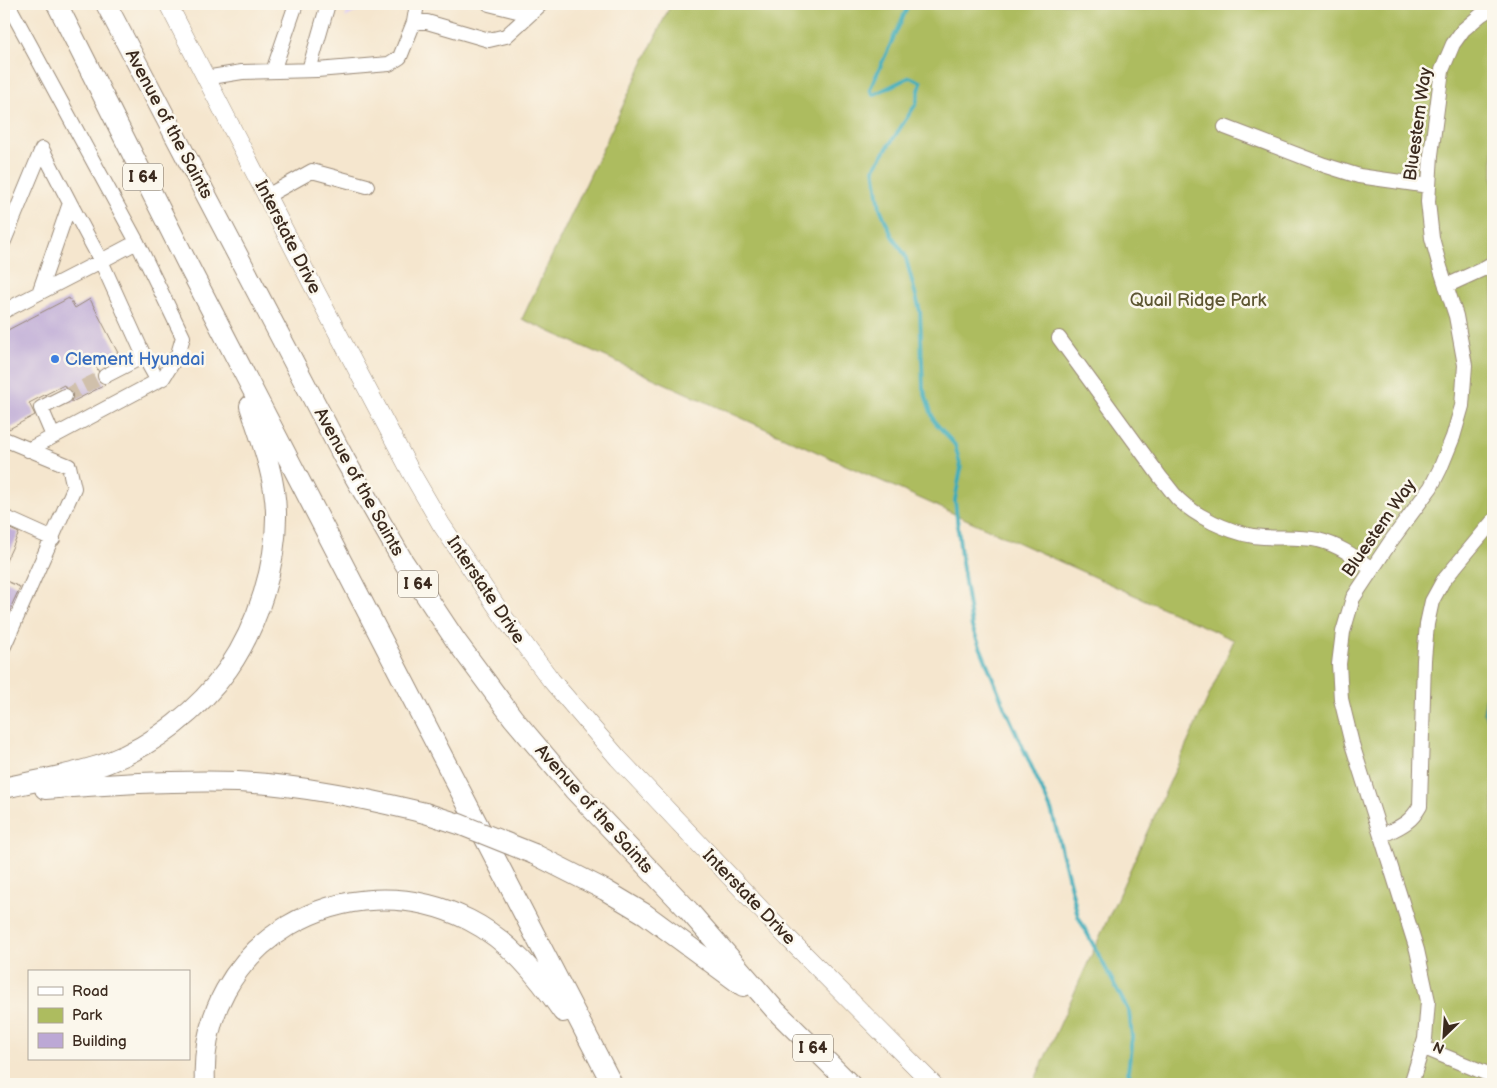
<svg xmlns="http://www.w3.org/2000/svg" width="1497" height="1088" font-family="'Balsamiq Sans',sans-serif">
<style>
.built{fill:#e2d4f3}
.green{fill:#adbc5f;stroke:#74733e}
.water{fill:#3cacb9;stroke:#3c6b6c}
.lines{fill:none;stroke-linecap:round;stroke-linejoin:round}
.stream{stroke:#3cacb9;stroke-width:4}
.building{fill:#bca8d5}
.minor-tunnel{stroke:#d0c0ab;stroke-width:14;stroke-dasharray:14 7;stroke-linecap:butt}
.minor-casing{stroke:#988876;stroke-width:16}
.major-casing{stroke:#988876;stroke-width:19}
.highway-casing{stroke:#988876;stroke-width:22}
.minor{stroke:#fff;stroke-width:14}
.major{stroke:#fff;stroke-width:18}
.highway{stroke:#fff;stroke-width:20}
.highway-bridge-casing{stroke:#988876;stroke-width:22;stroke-linecap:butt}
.highway-bridge{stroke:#fff;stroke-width:20}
.shop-dot{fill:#3f7fe0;stroke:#fbf7ec;stroke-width:2}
.labels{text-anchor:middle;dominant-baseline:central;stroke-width:5;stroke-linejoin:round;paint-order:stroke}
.shield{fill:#fbf7ec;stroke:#75685c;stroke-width:1}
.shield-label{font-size:16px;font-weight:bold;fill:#3b2a1e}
.street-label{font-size:18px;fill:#3b2a1e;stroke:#fbf7ec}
.park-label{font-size:18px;fill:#5d5632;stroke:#fbf7ec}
.shop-label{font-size:18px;fill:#366cbe;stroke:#fbf7ec;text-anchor:start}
</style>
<rect width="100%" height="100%" fill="#fbf7ec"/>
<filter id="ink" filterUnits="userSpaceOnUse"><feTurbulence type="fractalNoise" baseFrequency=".02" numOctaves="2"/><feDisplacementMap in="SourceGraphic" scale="10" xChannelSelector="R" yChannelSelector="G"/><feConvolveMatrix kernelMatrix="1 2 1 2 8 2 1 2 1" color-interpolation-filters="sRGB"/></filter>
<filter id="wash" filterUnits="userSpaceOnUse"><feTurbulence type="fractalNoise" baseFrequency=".0096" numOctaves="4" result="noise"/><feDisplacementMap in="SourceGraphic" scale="20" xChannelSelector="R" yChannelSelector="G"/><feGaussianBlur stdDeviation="1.12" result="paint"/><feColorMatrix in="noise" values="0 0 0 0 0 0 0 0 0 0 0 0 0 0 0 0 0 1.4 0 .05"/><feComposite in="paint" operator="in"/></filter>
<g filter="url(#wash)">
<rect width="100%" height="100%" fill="#f5e6ce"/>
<path class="built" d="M350 4H379L376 13 362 9 345 18Z"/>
<path class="green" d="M671 4H1493V1084H1033L1234 640 522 319Z"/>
<path class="water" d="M1493 684V731L1483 713 1487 689Z"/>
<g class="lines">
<path class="stream" d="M909 4 870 89 873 95 910 77 921 82 916 104 874 168 880 208 892 236 905 255 920 311 923 388 934 421 955 445 961 468 955 500 961 556 972 627 1005 708 1052 812 1078 916 1129 1012 1132 1037 1128 1072 1135 1084"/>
</g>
<g id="blocks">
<path class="building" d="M69 298 75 308 90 299 118 353 95 364 105 385 72 402 64 385 29 403 35 415 9 429 4 418V332Z
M4 526 19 533 5 563 4 562Z
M4 580 20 587 4 622Z"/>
</g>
</g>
<g filter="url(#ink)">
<use href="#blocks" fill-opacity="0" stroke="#988876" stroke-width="1"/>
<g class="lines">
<path class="minor-tunnel" d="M65 396 105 376"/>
<g class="minor-casing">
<path id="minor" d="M8 4 137 242 183 337 178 354 163 378 28 450
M489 4 517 11 527 4
M414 22H427L489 40 506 36 541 4
M309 70 328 4
M273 71 296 4
M205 78 242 72 317 70 389 64 400 57 414 22 417 4
M1225 127 1324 165 1359 176 1429 186
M267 196 312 171 367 186
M70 203 101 261 137 242
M4 241 42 149
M1446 286 1481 270 1493 263
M39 293 101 261 144 356 158 381
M4 311 39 293 70 203 42 149
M1059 338 1161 478C1167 485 1172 492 1178 499 1197 517 1227 531 1253 536 1275 539 1297 536 1318 540 1339 545 1355 557 1372 569
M105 376 144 356
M53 436 41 408 65 396
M4 439 69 466 74 488 4 646
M4 517 53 539
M1381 836C1399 827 1410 824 1420 806L1424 660 1427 624 1432 601 1443 581 1493 521
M1422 1047 1493 1076
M1411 1084 1425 1039 1428 1001 1417 950 1352 744 1341 699 1339 664 1343 632 1353 598 1391 541 1431 487 1440 469 1453 437 1462 406 1465 365 1456 316 1440 267 1432 238 1428 202 1431 155 1442 70 1453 44 1463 30 1482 14 1493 7"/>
</g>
<g class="major-casing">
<path id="major" d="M168 4 312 284 412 474 441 524 503 616 551 680 618 758 788 938 933 1084"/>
</g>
<g class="highway-casing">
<path id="highway" d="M57 4 187 263 612 1084
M106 4 345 460 403 561 456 641 513 718 574 790 689 911 776 1011 850 1084
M4 788C38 780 74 775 107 763 154 745 199 710 228 669 258 626 277 563 276 512 275 475 261 440 250 406
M45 789C109 784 173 780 238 782 301 785 363 798 425 813
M534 854 605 890 645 914 743 986
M205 1084C197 943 346 858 469 920 509 940 538 976 563 1012"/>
</g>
<use href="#minor" class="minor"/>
<use href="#major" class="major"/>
<use href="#highway" class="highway"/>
<g class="highway-bridge-casing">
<path id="highway-bridge" d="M425 813 459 824 534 854"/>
</g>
<use href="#highway-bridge" class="highway-bridge"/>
</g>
</g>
<circle class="shop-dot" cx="55" cy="359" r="5"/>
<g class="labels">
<g class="shield">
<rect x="123" y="163.5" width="40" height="27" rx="4"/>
<rect x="398" y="570.5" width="40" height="27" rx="4"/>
<rect x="793" y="1034.5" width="40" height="27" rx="4"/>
</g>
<g class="shield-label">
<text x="143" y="177">I 64</text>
<text x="418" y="584">I 64</text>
<text x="813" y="1048">I 64</text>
</g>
<g class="street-label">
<text transform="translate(169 124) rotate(62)">Avenue of the Saints</text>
<text transform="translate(1418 124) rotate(-82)">Bluestem Way</text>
<text transform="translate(288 237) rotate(63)">Interstate Drive</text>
<text transform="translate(359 482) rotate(61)">Avenue of the Saints</text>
<text transform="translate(1379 528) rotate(-55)">Bluestem Way</text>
<text transform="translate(486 590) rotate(56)">Interstate Drive</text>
<text transform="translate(594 809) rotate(48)">Avenue of the Saints</text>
<text transform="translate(749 897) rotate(46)">Interstate Drive</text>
</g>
<g class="park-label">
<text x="1198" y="300">Quail Ridge Park</text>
</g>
<g class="shop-label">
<text x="65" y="359">Clement Hyundai</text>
</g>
</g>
<rect width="1497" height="1088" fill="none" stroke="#fbf7ec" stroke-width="20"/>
<rect x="28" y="970" width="162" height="90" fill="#fbf7ec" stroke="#aea59a"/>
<rect x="38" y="987" width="25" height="8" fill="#ffffff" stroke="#aea59a"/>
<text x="72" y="996" font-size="15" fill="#3b2a1e">Road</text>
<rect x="38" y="1008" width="25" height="15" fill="#adbc5f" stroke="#aea59a"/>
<text x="72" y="1020" font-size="15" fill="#3b2a1e">Park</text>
<rect x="38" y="1033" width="25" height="15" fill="#bca8d5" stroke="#aea59a"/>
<text x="72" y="1046" font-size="15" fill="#3b2a1e">Building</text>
<g transform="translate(1444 1036) rotate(205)" stroke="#fbf7ec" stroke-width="4" paint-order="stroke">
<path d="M0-4L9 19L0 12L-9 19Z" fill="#3b2a1e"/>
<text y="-8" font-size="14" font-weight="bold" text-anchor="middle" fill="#3b2a1e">N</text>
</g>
</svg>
